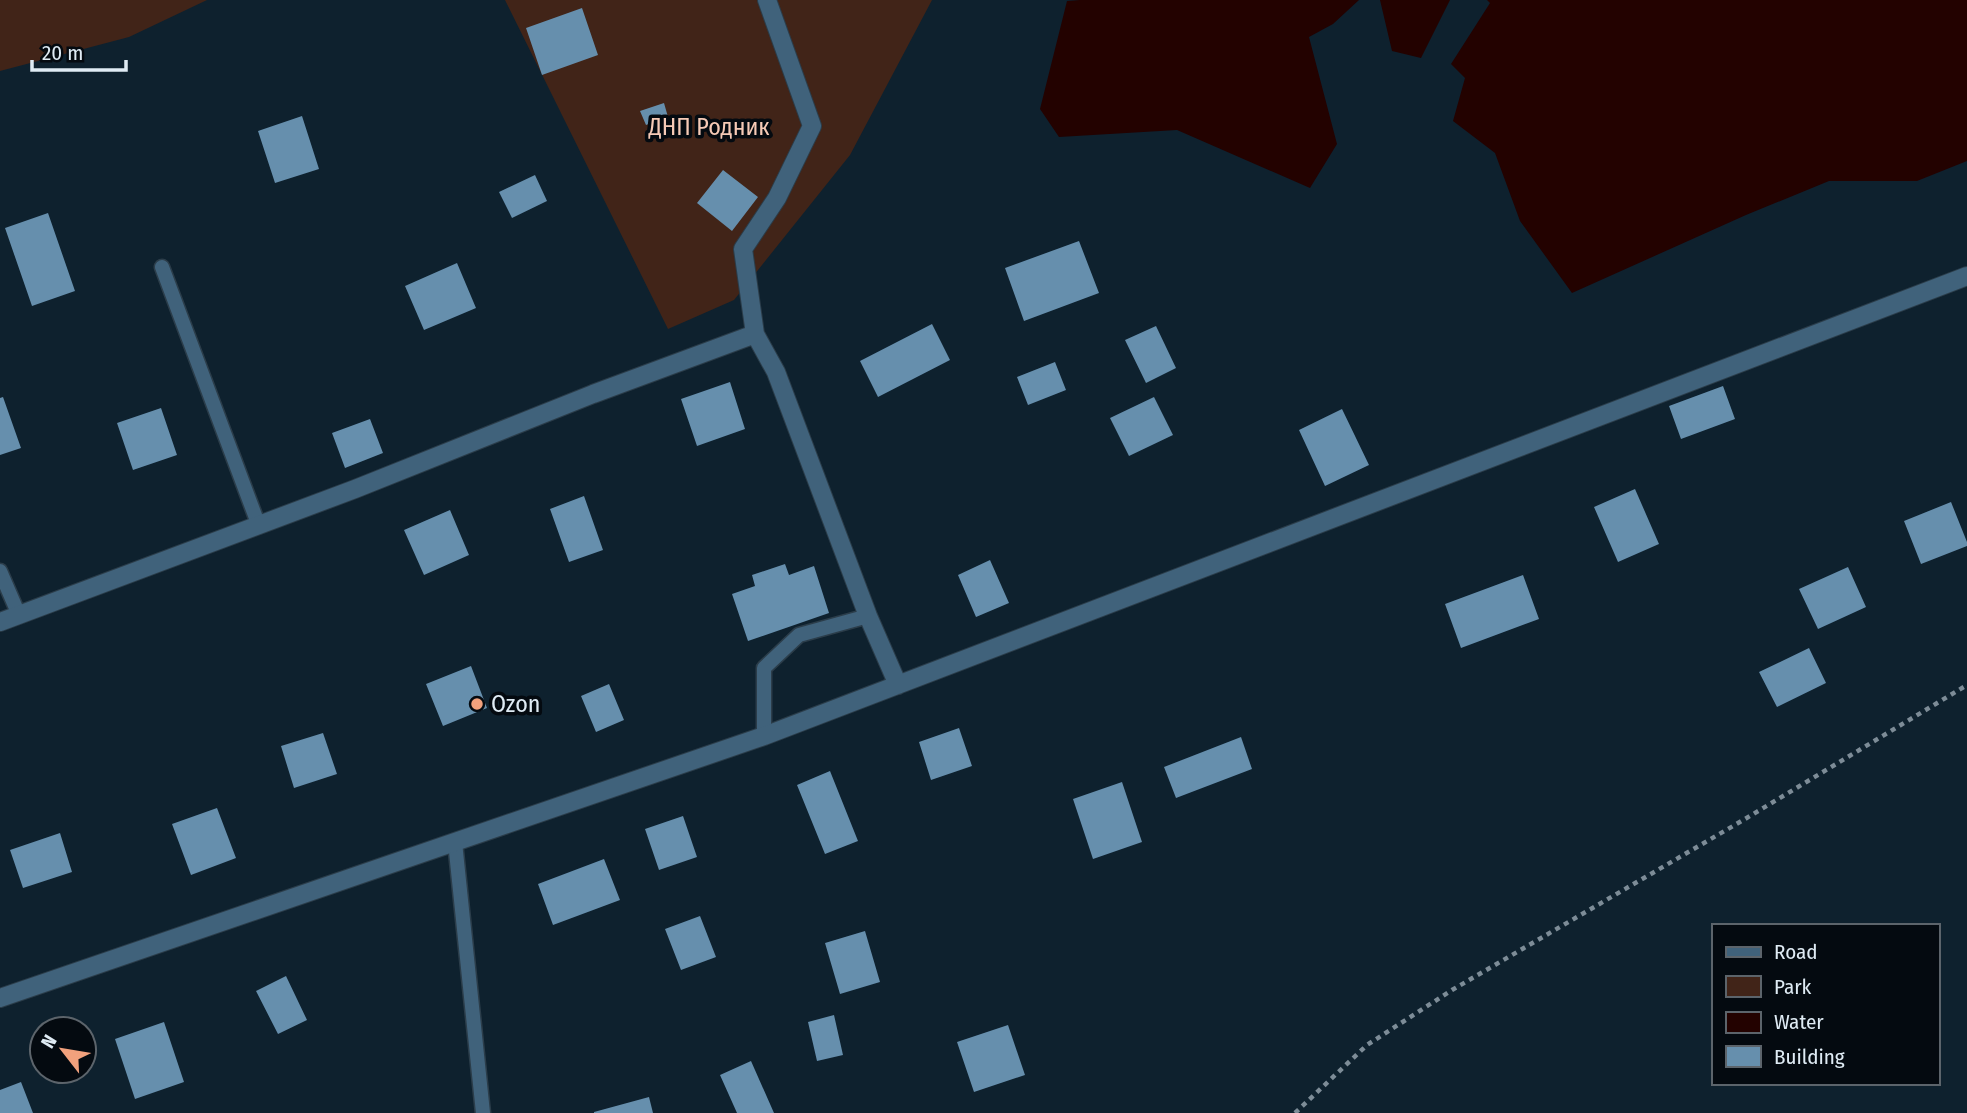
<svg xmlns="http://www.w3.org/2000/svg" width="1967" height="1113" font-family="'Fira Sans Condensed',sans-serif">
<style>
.green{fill:#412418}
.water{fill:#230200}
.building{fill:#668fad}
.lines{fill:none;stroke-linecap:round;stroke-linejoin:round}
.lane-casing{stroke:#2b3d4a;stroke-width:17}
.street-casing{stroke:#2b3d4a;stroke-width:20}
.path{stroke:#7d8c97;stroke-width:4.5;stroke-dasharray:5 5;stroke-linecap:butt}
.lane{stroke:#40627b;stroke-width:14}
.street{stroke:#40627b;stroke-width:18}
.poi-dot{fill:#f1a17d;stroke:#040a10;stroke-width:2.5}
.labels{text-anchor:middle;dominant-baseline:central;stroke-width:7;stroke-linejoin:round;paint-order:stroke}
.park-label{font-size:24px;fill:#f6cab6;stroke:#040a10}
.poi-label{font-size:24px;fill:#dfebf4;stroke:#040a10;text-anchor:start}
</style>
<rect width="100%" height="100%" fill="#0e212e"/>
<path class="green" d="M0 0H207L129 37 0 71Z
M505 0H932L850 155 734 300 668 329Z"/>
<path class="water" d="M1080 0H1359L1333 24 1309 37 1337 144 1310 188 1177 130 1059 137 1040 109 1067 1Z
M1380 0H1450L1421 58 1392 51Z
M1487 0H1967V161L1917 181H1829L1746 215 1572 293 1520 221 1495 153 1453 121 1465 78 1451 64 1490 3Z"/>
<path class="building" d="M582 8 598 55 542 75 526 28Z
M664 103 668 117 646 125 640 111Z
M302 116 319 169 275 183 258 131Z
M723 170 758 197 732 231 697 203Z
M535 175 547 201 512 218 499 192Z
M48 213 75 291 32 306 5 228Z
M1079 241 1099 293 1024 321 1005 268Z
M457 263 476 308 424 330 405 286Z
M932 324 950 360 878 397 860 361Z
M1156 326 1176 368 1146 383 1125 340Z
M1055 362 1066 390 1028 405 1017 377Z
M730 382 745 429 697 446 681 399Z
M1723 386 1735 419 1681 439 1669 406Z
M3 397 21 448 0 455V398Z
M1154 397 1173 435 1129 456 1110 418Z
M161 408 177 455 133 470 117 423Z
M1342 409 1369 465 1325 486 1299 430Z
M370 419 383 453 345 468 332 433Z
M1635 489 1659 544 1618 562 1594 507Z
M584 496 603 550 569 562 550 509Z
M1951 502 1967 542V546L1921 564 1904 521Z
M450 510 469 555 424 575 404 530Z
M990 560 1009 603 976 617 958 575Z
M785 564 789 575 814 566 829 613 748 641 732 594 755 586 752 575Z
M1848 567 1866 607 1818 629 1799 589Z
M1523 575 1539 619 1461 648 1445 604Z
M1809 648 1826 683 1777 707 1759 672Z
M471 666 487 708 443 726 426 684Z
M609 684 624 720 596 732 581 696Z
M959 728 972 766 931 780 919 742Z
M323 733 337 774 294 788 281 746Z
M1241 737 1252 769 1176 798 1164 767Z
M830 771 858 841 825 854 797 785Z
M1122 782 1142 842 1093 859 1073 799Z
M217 808 236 858 191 875 172 824Z
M683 816 697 857 659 870 645 829Z
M60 833 72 872 23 888 10 850Z
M604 859 620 900 553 925 538 884Z
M700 916 716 957 681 970 665 929Z
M865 931 880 982 840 994 825 943Z
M286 976 307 1020 278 1034 256 991Z
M834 1015 843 1055 817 1061 808 1022Z
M164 1022 184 1082 135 1099 115 1039Z
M1008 1025 1025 1075 974 1092 957 1042Z
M751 1061 774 1113H737L720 1075Z
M21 1082 33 1113H0V1090Z
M649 1097 653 1113H594V1112Z"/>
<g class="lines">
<g class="lane-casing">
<path id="lane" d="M162 267 259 526
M0 571 19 615
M764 736V668L799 635 868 616
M455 842 483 1113"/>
</g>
<g class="street-casing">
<path id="street" d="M755 334 743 249 777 198 812 126 767 0
M0 622 355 489 593 394 755 334 776 372 868 616 898 685
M0 998 764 736 1967 276"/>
</g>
<path class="path" d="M1295 1113 1367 1045 1452 990 1745 819 1967 685"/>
<use href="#lane" class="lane"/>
<use href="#street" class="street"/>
</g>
<circle class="poi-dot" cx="477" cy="704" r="7"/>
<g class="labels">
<g class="park-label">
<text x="709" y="127">ДНП Родник</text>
</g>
<g class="poi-label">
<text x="491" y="704">Ozon</text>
</g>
</g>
<rect x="1712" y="924" width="228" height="161" fill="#040a10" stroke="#5c646b" stroke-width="2"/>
<rect x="1726" y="947" width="35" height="10" fill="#40627b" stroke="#5c646b" stroke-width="2"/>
<text x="1774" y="959" font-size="21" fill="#dfebf4">Road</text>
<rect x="1726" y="976" width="35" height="21" fill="#412418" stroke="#5c646b" stroke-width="2"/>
<text x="1774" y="994" font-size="21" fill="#dfebf4">Park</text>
<rect x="1726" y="1012" width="35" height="21" fill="#230200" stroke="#5c646b" stroke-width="2"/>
<text x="1774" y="1029" font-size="21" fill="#dfebf4">Water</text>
<rect x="1726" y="1046" width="35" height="21" fill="#668fad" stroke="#5c646b" stroke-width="2"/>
<text x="1774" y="1064" font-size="21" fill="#dfebf4">Building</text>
<g transform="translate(63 1050) rotate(301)"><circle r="33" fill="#040a10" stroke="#5c646b" stroke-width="2"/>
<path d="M0-5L12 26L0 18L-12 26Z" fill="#f1a17d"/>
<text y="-10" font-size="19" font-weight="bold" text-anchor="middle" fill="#dfebf4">N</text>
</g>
<path d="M32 60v10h94v-10" fill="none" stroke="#dfebf4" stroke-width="3.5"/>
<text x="42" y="60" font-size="21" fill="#dfebf4" stroke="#040a10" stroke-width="5" paint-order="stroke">20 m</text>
</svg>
